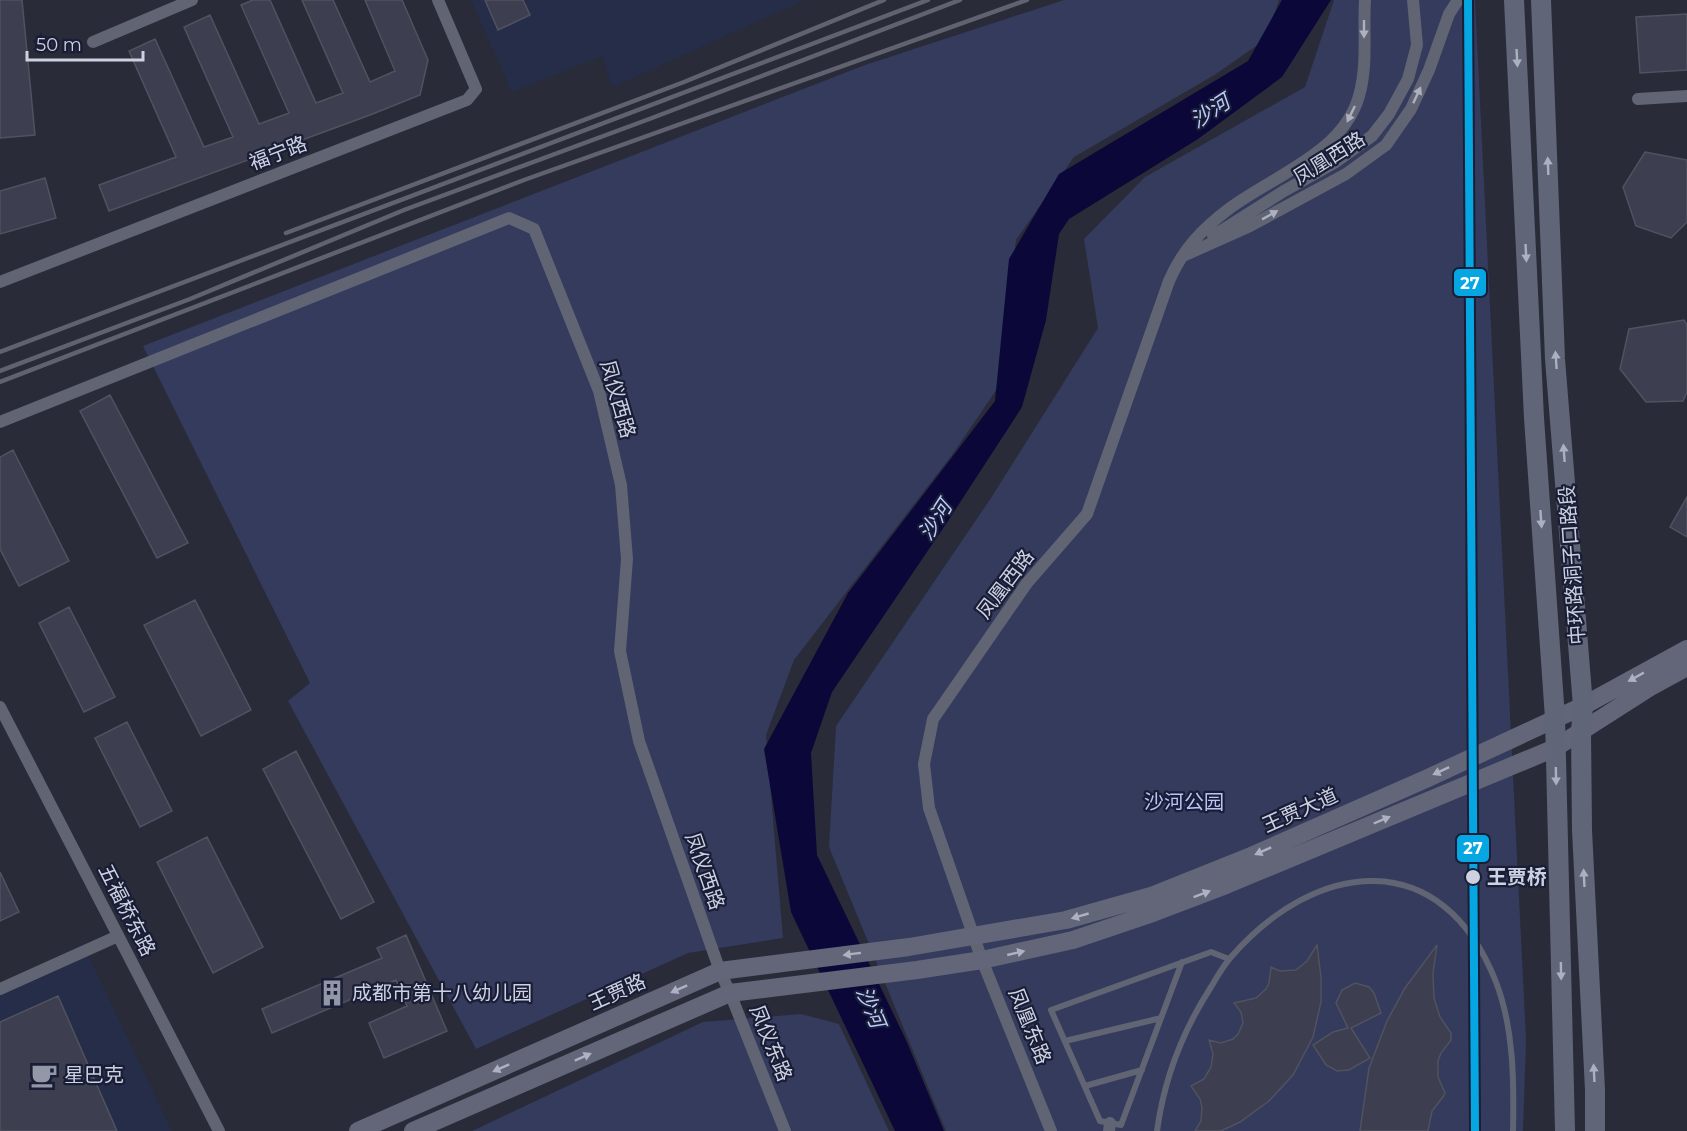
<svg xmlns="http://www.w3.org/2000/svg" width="1687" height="1131" font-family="Montserrat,'Noto Sans SC',sans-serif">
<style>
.built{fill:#262d49}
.green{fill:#343b5c}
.water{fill:#0b0839}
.building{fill:#3d3f50;stroke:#50525f;stroke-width:1.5}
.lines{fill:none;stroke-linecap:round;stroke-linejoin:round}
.service{stroke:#606473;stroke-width:6}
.minor{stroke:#606473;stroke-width:12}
.secondary{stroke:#636678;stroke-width:18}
.primary{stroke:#606578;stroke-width:20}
.rail{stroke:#60626f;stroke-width:4.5}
.metro-1-casing{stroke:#191d36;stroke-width:12}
.metro-1{stroke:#06a6e2;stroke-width:8}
.oneway{fill:#acb0c1}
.oneway2{fill:#acb1c2}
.oneway3{fill:#adb1c2}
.stop-dot{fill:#cdd1e2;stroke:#191d36;stroke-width:2}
.labels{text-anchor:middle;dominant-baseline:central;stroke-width:4.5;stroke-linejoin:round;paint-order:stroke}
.street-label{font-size:20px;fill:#cdd1e2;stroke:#191d36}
.park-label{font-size:20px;fill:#b7c4f9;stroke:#191d36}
.stop-label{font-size:20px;font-weight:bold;fill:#cdd1e2;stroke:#191d36;text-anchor:start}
.poi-label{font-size:20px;fill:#cdd1e2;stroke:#191d36;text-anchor:start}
.water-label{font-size:21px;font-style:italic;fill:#bdcaff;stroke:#191d36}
.line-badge{stroke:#191d36;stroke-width:2}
.badge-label{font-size:16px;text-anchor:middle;font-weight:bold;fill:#fff}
</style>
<rect width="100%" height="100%" fill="#292b39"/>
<path class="built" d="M471 0H805L613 87 602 56 512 92Z
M83 944 172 1131H0V994Z"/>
<path class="green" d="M1064 0H1279L1266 39 1216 74 1074 157 1016 240 999 386 952 455 794 660 766 735 783 938 688 953 476 1049 288 701 310 683 143 346 865 65Z
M1334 0H1475L1526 1040 1523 1131H946L829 847 836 726 991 498 1098 328 1084 239 1145 177 1305 87Z
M801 1014 839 1024 889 1131H472L703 1022Z"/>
<path class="water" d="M1282 0H1331L1282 77 1198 139 1069 219 1059 234 1046 320 1022 407 946 524 832 692 811 753 817 855 906 1040 944 1131H895L791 912 764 749 848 593 995 401 1009 259 1059 174 1248 61Z"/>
<path class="building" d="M0 0H22L35 135 0 138Z
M253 0H270L316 103 343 93 302 0H333L370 82 395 71 365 0H402L428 60 420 95 370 115 109 211 99 185 176 157 129 51 155 39 204 147 233 137 184 27 210 15 259 124 289 113 241 5Z
M485 0H523L530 15 498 30Z
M1687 14V70L1640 73 1636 17Z
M1645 152 1687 160V222L1671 238 1636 226 1623 187Z
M45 178 56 218 0 234V191Z
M1684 320 1687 325V392L1683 401 1646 402 1620 369 1629 329Z
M110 395 188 543 157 558 80 411Z
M13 450 69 561 19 586 0 549V457Z
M1687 497V537L1670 527Z
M195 600 251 710 201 736 144 625Z
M69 607 115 697 84 712 39 623Z
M127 722 172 811 140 827 95 738Z
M296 751 374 902 341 919 263 769Z
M207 837 263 947 213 973 157 862Z
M0 872 19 912 0 921Z
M406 935 447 1031 384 1058 369 1023 407 1006 396 980 272 1033 262 1009 382 958 377 948Z
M1317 945 1321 977V1002L1313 1037 1293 1075 1269 1101 1240 1122 1221 1131H1195L1201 1121 1202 1107 1200 1099 1191 1086 1204 1079 1211 1067 1213 1054 1209 1040 1221 1043 1233 1039 1238 1034 1243 1023 1241 1012 1234 1003 1256 998 1266 989 1269 983 1271 967 1280 971 1296 970 1307 961Z
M1437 945 1433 973 1434 998 1440 1017 1451 1033V1040L1441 1053 1438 1061V1077L1445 1093 1443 1097 1432 1111 1428 1131H1360L1369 1068 1387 1021 1405 988Z
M1355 983 1369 987 1374 993 1381 1013 1351 1028 1370 1058 1349 1070 1337 1071 1326 1065 1313 1045 1333 1032 1348 1028 1336 1003 1342 990Z
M58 996 117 1131H0V1022Z"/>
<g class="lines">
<path class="service" d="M1182 962 1121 1125 1100 1121 1051 1010 1211 952 1229 959
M1065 1041 1161 1018
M1085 1086 1142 1070
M1157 1131C1164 1079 1182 1032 1211 987 1217 977 1223 966 1231 957 1316 859 1442 844 1496 982 1514 1029 1514 1082 1513 1131"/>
<path class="minor" d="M93 42 192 0
M1638 99 1687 96
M1213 236 1284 191 1334 163 1372 136 1389 114 1408 79 1417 45 1413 0
M1183 256 1250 226 1346 174 1386 145 1411 109 1429 70 1449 14 1458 0
M0 282 467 100 476 89 438 0
M0 422 509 218 534 229 599 391 621 485 627 559 620 651 639 741 720 971 730 993 785 1131
M0 707 219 1131
M0 989 118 936
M1051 1131 982 960 929 808 924 764 933 719 1027 583 1087 514 1169 281C1183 249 1202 229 1230 208 1273 176 1343 153 1359 96 1368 65 1363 32 1365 0
M1109 1131 1110 1123"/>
<path class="secondary" d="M358 1131 720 971 909 947 1066 920 1151 896 1251 856 1428 778 1583 706 1687 649
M413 1131 730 993 917 970 982 960 1073 940 1147 915 1226 885 1555 748 1652 686 1687 667"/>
<path class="primary" d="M1514 0 1534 418 1555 718 1565 1131
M1541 0 1555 359 1583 706 1581 732 1582 830 1595 1090V1131"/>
<path class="rail" d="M286 233 684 82 884 0
M0 352 928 0
M0 371 190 299 404 210 652 118 960 0
M0 382 524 180 1027 0"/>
<g class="metro-1-casing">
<path id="metro-1" d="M1468 0 1475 1131"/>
</g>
<use href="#metro-1" class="metro-1"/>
</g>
<defs><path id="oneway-solid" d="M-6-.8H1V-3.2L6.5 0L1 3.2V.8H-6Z" transform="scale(1.5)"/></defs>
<g class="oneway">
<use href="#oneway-solid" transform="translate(1364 29) rotate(90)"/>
<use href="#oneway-solid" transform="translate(1417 95) rotate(-65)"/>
<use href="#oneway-solid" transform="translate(1351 114) rotate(116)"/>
<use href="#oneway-solid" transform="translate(1270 215) rotate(-29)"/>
</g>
<g class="oneway2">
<use href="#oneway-solid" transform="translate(1517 58) rotate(87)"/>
<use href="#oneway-solid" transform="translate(1548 166) rotate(-92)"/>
<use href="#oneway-solid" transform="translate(1526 253) rotate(87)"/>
<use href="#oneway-solid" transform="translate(1556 360) rotate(-94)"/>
<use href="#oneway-solid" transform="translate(1564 453) rotate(-94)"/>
<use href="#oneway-solid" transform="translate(1541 519) rotate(86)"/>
<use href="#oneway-solid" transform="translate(1556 776) rotate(89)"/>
<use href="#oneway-solid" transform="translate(1584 878) rotate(-93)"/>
<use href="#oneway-solid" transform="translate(1561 971) rotate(89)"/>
<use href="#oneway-solid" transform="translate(1594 1073) rotate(-93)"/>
</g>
<g class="oneway3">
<use href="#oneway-solid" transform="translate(1636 677) rotate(151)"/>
<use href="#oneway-solid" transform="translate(1441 771) rotate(155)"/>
<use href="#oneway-solid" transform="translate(1382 820) rotate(-23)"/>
<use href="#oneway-solid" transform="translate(1263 851) rotate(156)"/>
<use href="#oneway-solid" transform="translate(1202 894) rotate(-21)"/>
<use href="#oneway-solid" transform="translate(1080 916) rotate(164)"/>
<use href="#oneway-solid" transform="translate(1016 953) rotate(-13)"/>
<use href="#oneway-solid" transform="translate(852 954) rotate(173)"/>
<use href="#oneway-solid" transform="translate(679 989) rotate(156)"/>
<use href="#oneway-solid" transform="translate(583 1057) rotate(-24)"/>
<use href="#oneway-solid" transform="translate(501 1068) rotate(156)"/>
</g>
<defs>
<g id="building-bare" transform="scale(2.07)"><path d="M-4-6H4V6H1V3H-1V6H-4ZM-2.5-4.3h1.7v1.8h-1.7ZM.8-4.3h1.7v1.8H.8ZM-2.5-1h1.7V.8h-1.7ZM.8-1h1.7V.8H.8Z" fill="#9497a7" stroke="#191d36" stroke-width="2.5" paint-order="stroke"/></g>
<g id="cafe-bare" transform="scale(2.07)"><path d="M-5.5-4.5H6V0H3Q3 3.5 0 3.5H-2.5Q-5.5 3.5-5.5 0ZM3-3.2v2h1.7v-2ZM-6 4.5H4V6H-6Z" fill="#9497a7" stroke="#191d36" stroke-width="2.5" paint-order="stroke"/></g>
</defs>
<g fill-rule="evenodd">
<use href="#building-bare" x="332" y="993"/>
<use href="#cafe-bare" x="44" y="1075"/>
</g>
<circle class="stop-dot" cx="1473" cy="877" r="8"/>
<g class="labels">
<g class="street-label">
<text transform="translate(278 153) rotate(-21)">福宁路</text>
<text transform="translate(1329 158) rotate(-32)">凤凰西路</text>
<text transform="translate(618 399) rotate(74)">凤仪西路</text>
<text transform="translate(1572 565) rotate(-94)">中环路洞子口路段</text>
<text transform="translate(1005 584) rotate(-53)">凤凰西路</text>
<text transform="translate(1300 810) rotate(-24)">王贾大道</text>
<text transform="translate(705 871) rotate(71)">凤仪西路</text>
<text transform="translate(127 910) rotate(63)">五福桥东路</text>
<text transform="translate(617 992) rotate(-24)">王贾路</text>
<text transform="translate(1030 1026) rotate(68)">凤凰东路</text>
<text transform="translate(771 1043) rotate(68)">凤仪东路</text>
</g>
<g class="park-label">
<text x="1184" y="802">沙河公园</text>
</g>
<g class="stop-label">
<text x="1487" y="877">王贾桥</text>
</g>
<g class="poi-label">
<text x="352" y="993">成都市第十八幼儿园</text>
<text x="64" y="1075">星巴克</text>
</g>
<g class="water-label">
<text transform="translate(1210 111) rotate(-33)">沙河</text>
<text transform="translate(935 520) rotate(-57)">沙河</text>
<text transform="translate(871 1007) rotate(67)">沙河</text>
</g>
</g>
<g class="line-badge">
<rect x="1453" y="268" width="34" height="29" rx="6" fill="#06a6e2"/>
<rect x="1456" y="834" width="34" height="29" rx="6" fill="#06a6e2"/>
</g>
<g class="badge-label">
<text x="1470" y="289">27</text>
<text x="1473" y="854">27</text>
</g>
<path d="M27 51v9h116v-9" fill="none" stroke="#cdd1e2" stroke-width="3"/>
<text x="36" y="51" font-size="18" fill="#cdd1e2" stroke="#191d36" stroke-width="4.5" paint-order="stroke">50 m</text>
</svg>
